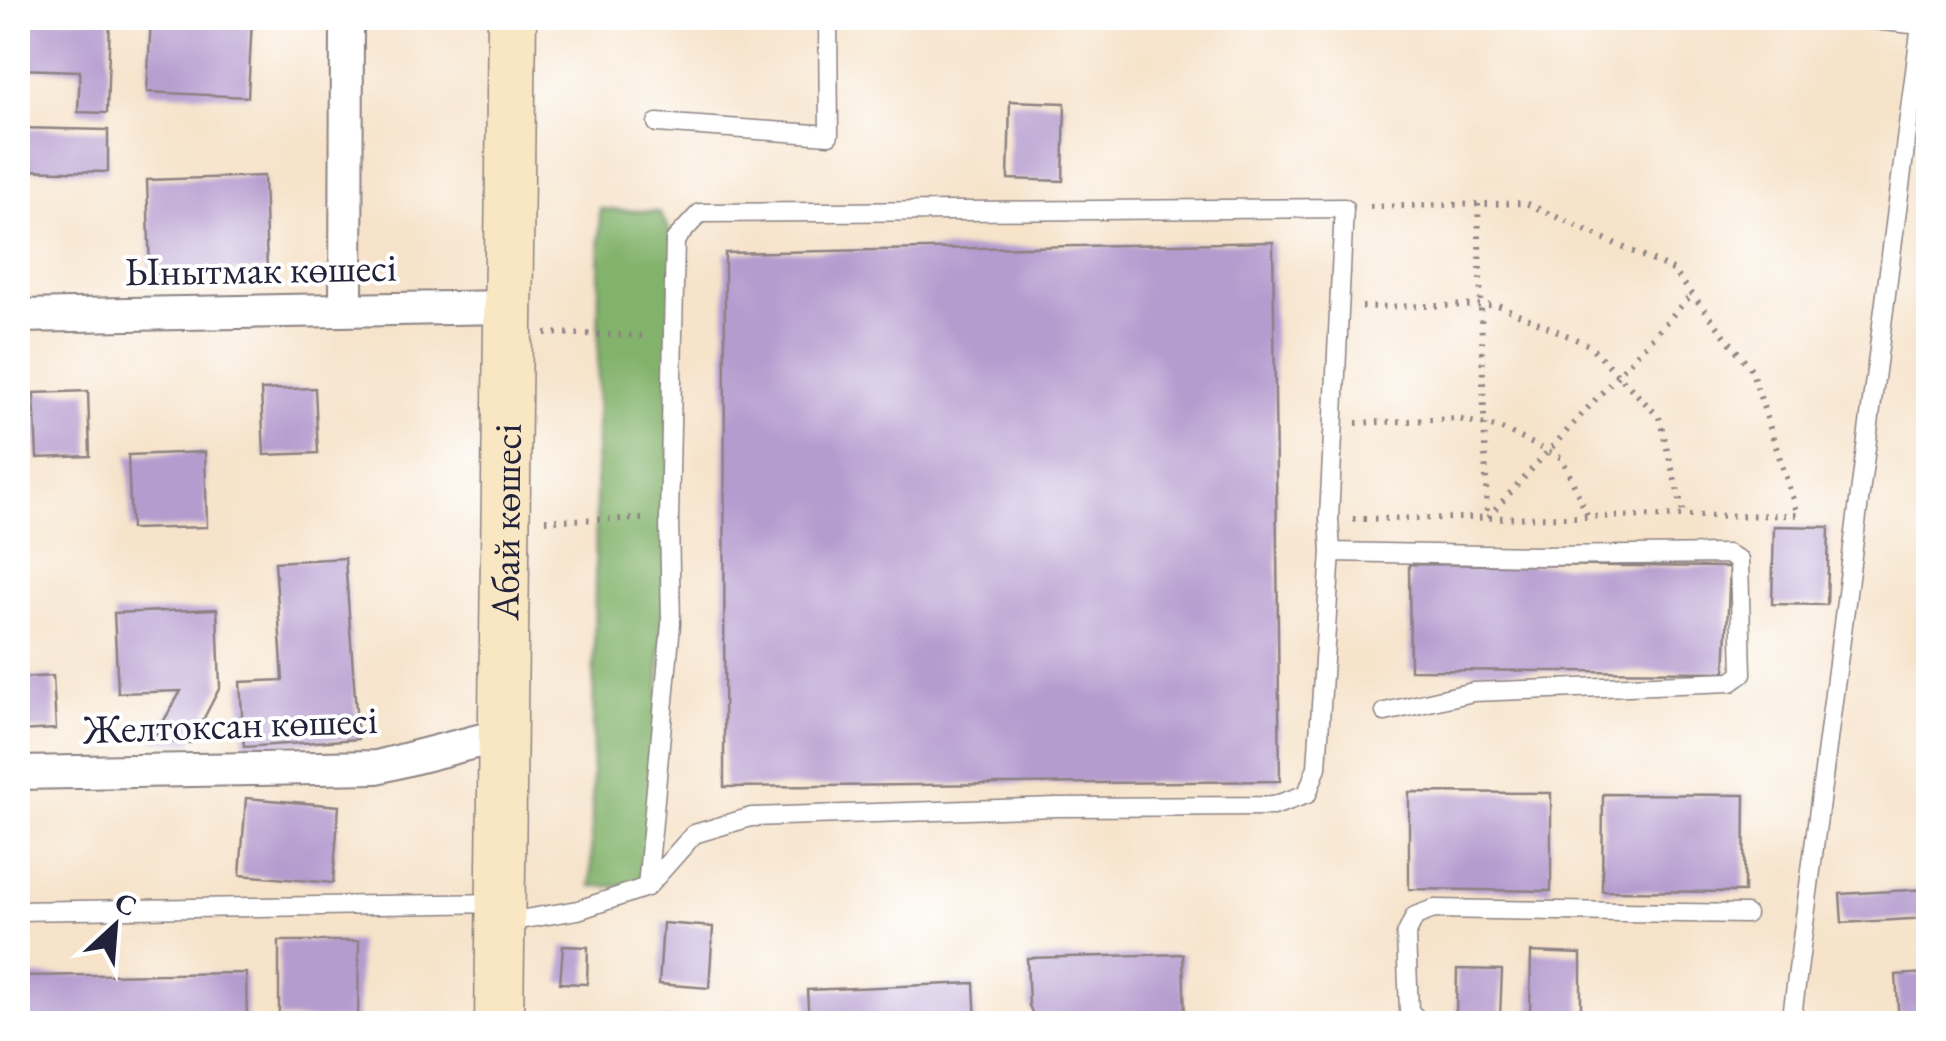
<svg xmlns="http://www.w3.org/2000/svg" width="1946" height="1041" font-family="'EB Garamond',serif">
<style>
.forest{fill:#83b26c;stroke:#526a54;stroke-width:2.5}
.building{fill:#b59ccf}
.lines{fill:none;stroke-linecap:round;stroke-linejoin:round}
.service-casing{stroke:#8c8282;stroke-width:21}
.minor-casing{stroke:#8c8282;stroke-width:36}
.secondary-casing{stroke:#8c8282;stroke-width:51}
.path{stroke:#8c8282;stroke-width:6;stroke-dasharray:2.5 8;stroke-linecap:butt}
.service{stroke:#fff;stroke-width:18}
.minor{stroke:#fff;stroke-width:32}
.secondary{stroke:#f9e7c3;stroke-width:48}
.labels{text-anchor:middle;dominant-baseline:central;stroke-width:8;stroke-linejoin:round;paint-order:stroke}
.street-label{font-size:40px;fill:#22223b;stroke:#fff}
</style>
<rect width="100%" height="100%" fill="#fff"/>
<filter id="ink" filterUnits="userSpaceOnUse"><feTurbulence type="fractalNoise" baseFrequency=".01" numOctaves="2"/><feDisplacementMap in="SourceGraphic" scale="20" xChannelSelector="R" yChannelSelector="G"/><feConvolveMatrix kernelMatrix="1 2 1 2 8 2 1 2 1" color-interpolation-filters="sRGB"/></filter>
<filter id="wash" filterUnits="userSpaceOnUse"><feTurbulence type="fractalNoise" baseFrequency=".0048" numOctaves="4" result="noise"/><feDisplacementMap in="SourceGraphic" scale="40" xChannelSelector="R" yChannelSelector="G"/><feGaussianBlur stdDeviation="2.25" result="paint"/><feColorMatrix in="noise" values="0 0 0 0 0 0 0 0 0 0 0 0 0 0 0 0 0 1.4 0 .05"/><feComposite in="paint" operator="in"/></filter>
<g filter="url(#wash)">
<rect width="100%" height="100%" fill="#f6e3ca"/>
<path class="forest" d="M600 209 659 212 675 240 669 519 647 887 591 886Z"/>
<g id="blocks">
<path class="building" d="M18 18H110L107 113 78 112 80 71 18 69Z
M151 18H252L248 97 147 92Z
M1010 101 1065 103 1063 181 1008 179Z
M18 128 108 130V172L18 170Z
M264 176 267 271 150 274 147 180Z
M1273 242 1280 781 724 787 725 253Z
M315 388 318 453 264 455 261 390Z
M88 391 90 456 37 458 34 393Z
M205 452 207 527 131 529 128 455Z
M1774 526 1829 527 1827 605 1772 604Z
M345 558 358 739 244 747 240 682 283 680 275 562Z
M1409 564 1730 567 1725 672 1410 670Z
M217 609 220 687 191 743 152 741 181 691 118 693 114 613Z
M53 676 56 729 18 731V678Z
M1409 792 1551 793V891L1409 889Z
M1603 794 1745 795 1744 892 1602 891Z
M246 798 339 806 333 883 240 875Z
M1928 889V918L1842 923 1840 894Z
M663 923 713 927 709 988 659 984Z
M279 941H359L358 1020 279 1019Z
M563 946 588 947 587 984 560 983Z
M1531 952 1581 954V1015L1530 1014Z
M1183 954 1185 1024H1038L1029 1006 1027 958Z
M1457 969 1502 970 1500 1017 1456 1015Z
M246 973 247 1024H18V976Z
M1928 973V1024H1899L1896 975Z
M974 983 976 1024H809L807 990Z
M676 1019 679 1024H642V1020Z"/>
</g>
</g>
<g filter="url(#ink)">
<use href="#blocks" fill-opacity="0" stroke="#8c8282" stroke-width="2.5"/>
<g class="lines">
<g class="service-casing">
<path id="service" d="M657 123 829 135 828 18
M647 887 671 624 669 519 675 240 700 213 1344 208 1329 519 1331 552
M18 911 500 903
M501 923 578 910 647 887 694 834 751 817 1056 807 1273 806 1307 794 1317 767 1331 552 1540 556 1727 554 1739 560 1742 674 1731 682 1473 692 1385 712
M1422 1024 1409 1011 1406 935 1415 916 1434 909 1746 914
M1791 1024 1921 25 1855 18"/>
</g>
<g class="minor-casing">
<path id="minor" d="M346 310 347 18
M18 316 507 307
M18 773 377 767 502 735"/>
</g>
<g class="secondary-casing">
<g id="secondary">
<path id="s1" d="M499 1024 512 18"/>
</g>
</g>
<path class="path" d="M1478 204 1487 518
M1362 307 1498 305 1589 345 1659 417 1684 516
M545 333 647 336
M1356 423 1457 419 1500 428 1562 458 1588 517
M1488 517 1692 294
M1353 519 1798 515 1751 369 1673 270 1526 203 1365 207
M545 520 648 519"/>
<use href="#service" class="service"/>
<use href="#minor" class="minor"/>
<use href="#secondary" class="secondary"/>
</g>
</g>
<g class="labels">
<g class="street-label">
<text transform="translate(261 269) rotate(-1)">Ынытмак көшесі</text>
<text stroke="none"><textPath href="#s1" startOffset="502">Абай көшесі</textPath></text>
<text transform="translate(230 724) rotate(-2)">Желтоксан көшесі</text>
</g>
</g>
<rect width="1946" height="1041" fill="none" stroke="#fff" stroke-width="60"/>
<g transform="translate(115 926) rotate(26)" stroke="#ffffff" stroke-width="8" paint-order="stroke">
<path d="M0-8L18 38L0 25L-18 38Z" fill="#22223b"/>
<text y="-15" font-size="28" font-weight="bold" text-anchor="middle" fill="#22223b">С</text>
</g>
</svg>
